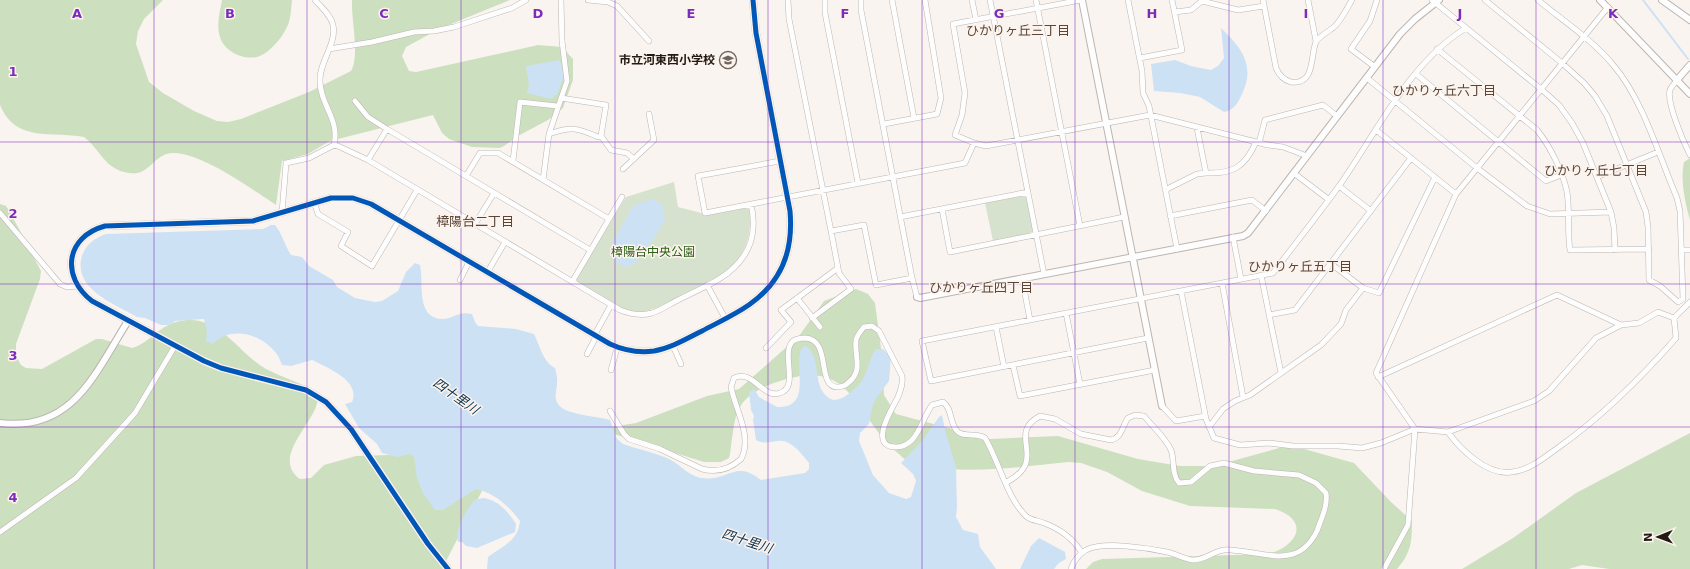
<svg xmlns="http://www.w3.org/2000/svg" width="1690" height="569" font-family="'DejaVu Sans','Noto Sans JP',sans-serif">
<style>
.green{fill:#d6e2cd}
.forest{fill:#cce0c0}
.water{fill:#cde1f4}
.lines{fill:none;stroke-linecap:round;stroke-linejoin:round}
.stream{stroke:#cde1f4;stroke-width:2}
.minor-casing{stroke:#bcb5b1;stroke-width:6}
.tertiary-casing{stroke:#bcb5b1;stroke-width:8}
.minor{stroke:#fefdfd;stroke-width:5}
.tertiary{stroke:#fefdfd;stroke-width:6}
.cycleway-casing{stroke:#fdf3ed;stroke-width:8}
.cycleway{stroke:#0057b8;stroke-width:5}
.grid{fill:none;stroke:#7b2cbf;stroke-width:1;stroke-opacity:0.55}
.labels{text-anchor:middle;dominant-baseline:central;stroke-width:3;stroke-linejoin:round;paint-order:stroke}
.poi-label{font-size:12px;font-weight:bold;fill:#211913;stroke:#fdf3ed;text-anchor:end}
.park-label{font-size:12px;fill:#2b5e16;stroke:#fdf3ed}
.neighbourhood-label{font-size:13px;fill:#594639;stroke:#fdf3ed}
.water-label{font-size:13px;font-style:italic;fill:#0a3250;stroke:#fdf3ed}
.grid-label{font-size:13px;text-anchor:middle;font-weight:bold;fill:#7b2cbf;stroke:#fdf3ed;stroke-width:3;stroke-linejoin:round;paint-order:stroke}
</style>
<rect width="100%" height="100%" fill="#faf4f0"/>
<path class="green" d="M674 182 678 207 709 215 747 208 749 209C753 236 745 257 723 274 703 284 655 315 634 312 614 309 594 292 577 282L576 279 626 197Z
M1024 196 1026 197 1033 231 1031 233 993 241 985 203Z"/>
<path class="forest" d="M0 0H163L144 19 138 31 136 44 149 82 163 93 194 111 217 121 228 122 241 119 309 92 351 71C360 55 351 20 352 0H510L439 29 406 47 402 56 409 71 416 72 538 45 562 47 573 59V80L563 108 548 120 518 136 504 146 500 148 472 147 449 139 442 133 433 115 330 141 308 154 282 161 276 205C254 191 190 143 164 155 149 162 147 178 124 172 104 167 99 148 84 137 51 131 16 143 0 105Z
M222 0H292C291 9 291 19 287 27 282 38 269 54 257 57 242 60 224 51 220 37 216 25 220 11 222 0Z
M1690 158V220C1685 202 1680 180 1684 162Z
M0 204 6 206 10 212 41 271 40 279 16 344V356L21 365 26 368 42 369 96 339H102L132 348C148 344 158 327 176 322 218 311 235 351 266 369 282 377 300 383 316 391 329 414 266 454 300 479L311 478 324 465 356 456 389 455 410 443 483 489 442 569H0Z
M856 289 868 294 875 303 882 356 884 395 896 414 990 439 1058 436 1138 459 1180 466H1214L1290 445 1354 463 1391 502 1412 521C1412 542 1411 553 1397 569H1086L1093 562 1102 559 1268 554C1297 546 1311 521 1275 509L1190 506 1142 491 1107 472 1081 463 1069 462C1027 466 982 473 939 468 933 468 925 468 918 466 908 463 897 453 889 445 849 400 846 357 774 383 732 399 736 415 730 454L729 458 721 462H704L598 429 636 423 707 396 739 389 799 336 824 301Z
M1690 433V569H1609L1582 565 1569 569H1462L1513 538 1576 493Z"/>
<path class="water" d="M1221 28C1243 49 1256 67 1241 96 1238 103 1233 111 1224 112L1200 97 1180 93 1154 91 1151 64 1175 60 1191 66 1211 70 1218 66 1224 58Z
M560 60 564 76 557 95H555L552 99 527 93 529 85 526 66Z
M653 199 662 205 665 220C659 230 638 267 626 267 620 266 617 261 613 259L614 257 612 254 614 251 612 244 633 206Z
M271 225H275C282 233 285 246 291 255L302 257 309 266 333 280 337 287 355 298 375 302 382 301 398 291 406 272 415 263 420 265C424 281 415 318 442 319 455 319 456 311 472 314L475 322 478 326 516 329 534 334C540 346 543 362 555 368 556 373 558 378 557 383 557 390 554 396 557 402 561 415 598 416 610 420L617 439 623 444C637 449 653 452 667 458 679 463 687 475 701 478 729 482 735 459 761 480L805 473 809 469V463C802 454 790 438 777 441 769 442 763 444 756 440L753 420 754 416 751 410 749 392 754 389 759 397 777 407C815 409 791 361 803 347L806 346C824 358 809 390 833 400 845 400 860 386 865 375 869 367 870 357 876 349H883L891 357 889 381 875 400 872 408 869 424 860 433 859 441 873 475 889 493 906 499 911 497 916 481 913 474 901 463 923 440 939 417 942 415 946 434 956 467 957 507 956 517 963 530 978 534 980 547 996 569H487L488 557C503 546 518 541 520 521 510 507 493 492 476 489L443 510H435L423 493 417 478 414 456 409 454 397 457 382 453 377 444 359 428 345 404 352 402C361 381 328 368 312 360L291 366 282 365C280 361 279 356 276 353 262 334 230 325 213 344L206 341 207 331 204 319 175 321 170 325H161L145 318 137 317C115 304 72 289 82 256 86 244 95 238 106 234L263 229Z
M483 498C499 500 508 512 516 524L515 532 477 548 466 546 462 542H458C454 528 467 511 474 500Z
M1039 538 1065 552 1066 559 1059 563 1054 569H1020L1031 546Z"/>
<g class="lines">
<path class="stream" d="M1643 0 1688 59"/>
<g class="minor-casing">
<path id="minor" d="M315 0C321 7 331 15 333 25 337 44 319 62 320 81 320 105 340 119 334 145
M588 0 608 2 617 6 649 41
M788 0 789 19 831 231 864 225 876 285 912 278
M825 0V13L858 183
M861 0V10L912 278 917 297
M892 0 914 118
M972 0 976 20
M990 0 1044 274
M1036 0 1080 226
M1081 0 953 24 965 93 962 115 955 135 974 143 986 146 1150 115 1268 145 1283 147 1307 156
M1128 0 1142 71 1143 93 1149 106 1177 249
M1263 0 1276 68C1279 75 1283 80 1291 82 1316 85 1310 55 1316 42 1319 36 1330 31 1335 26 1342 19 1347 8 1352 0
M1308 0 1316 41
M1432 0 1541 89 1559 105 1572 123 1583 143 1611 212 1614 228 1615 250
M1485 0 1562 63 1584 83 1595 96 1607 116 1646 212 1648 227 1649 280 1660 286 1678 302 1683 299 1680 211 1677 198C1659 156 1643 100 1614 66 1593 40 1563 21 1538 0
M1175 12 1191 10 1202 1 1238 10 1264 6
M329 49 372 42 414 32 434 31 454 27 512 8 526 0
M1437 49 1537 130C1550 146 1563 172 1567 192 1570 210 1567 231 1570 250L1649 249
M1140 58 1182 50 1172 0
M1375 67 1351 49 1370 21 1377 0
M1416 74 1546 181 1561 175
M1367 78 1477 168 1527 206 1550 214 1611 212
M1677 80C1675 83 1671 87 1670 90 1666 102 1684 143 1690 155
M355 101 368 117 387 129
M884 124 937 114 941 98 925 0
M1376 130 1456 194
M549 134C571 126 578 128 598 137L601 136 606 105 561 98
M601 136 611 150 627 153 634 159
M1259 143 1265 120 1323 105 1337 116
M368 160 387 129 466 176 480 153H498L609 219
M513 161 520 102 557 106
M780 161 698 176 705 213 965 163 974 143
M623 169 654 140 649 114
M1206 173C1233 174 1245 167 1256 142
M1295 174 1328 199
M466 176 590 250
M1597 177 1658 152
M543 180 549 134 567 81 562 41 561 0
M1339 186 1371 211
M1165 190 1197 174 1206 173 1197 128
M314 202 318 214 348 232 341 246 372 266 417 190
M942 209 950 252 1124 217
M0 213 60 284 67 287 77 286
M282 213 286 163 309 158 334 145 338 146 368 160 620 310C630 314 641 316 652 313 662 310 671 303 680 299 702 288 729 278 743 257 754 242 755 222 751 204
M1170 216 1252 200 1266 211
M900 217 1028 192
M475 224 494 193
M1233 237 1241 279
M1683 250H1690
M1330 263 1363 288 1379 293 1435 177
M487 273 505 242
M1261 275 1281 373
M1022 278 1030 320
M460 280 469 262
M572 282 622 197
M1222 283 1243 397
M707 285 725 318
M1181 291 1206 419 1214 438 1240 445 1269 443 1293 446H1338L1362 448 1381 443 1415 429 1448 432 1534 401 1549 391 1596 338 1621 325 1639 323 1658 312 1674 318
M797 298 820 327
M1066 313 1080 384
M1269 315 1295 310 1411 158
M812 318 851 289 839 273 831 231
M1674 318 1690 302
M996 327 1004 367
M594 336 611 305
M1148 338 931 381 922 341 1273 273C1295 244 1318 215 1339 186 1377 132 1409 63 1466 28
M673 346 681 364
M766 348 791 322 781 310 838 268
M587 354 596 337
M1013 365 1020 396 1155 370
M611 370 617 348
M1378 377 1557 295 1621 325
M1162 406 1176 421 1205 416
M610 411 624 434 629 439 660 449 702 469C717 473 730 469 741 459 753 437 735 409 731 387L734 378C754 369 762 399 780 393 800 387 780 353 793 341 797 338 801 338 805 338 832 339 816 386 837 387 841 387 845 386 848 383 864 370 854 357 856 340 857 335 861 331 864 327L872 326 879 331 902 376C903 383 901 390 898 397 893 407 867 447 896 447 902 447 908 444 912 440 921 430 924 416 932 405L943 402C953 409 949 424 958 432 966 438 977 432 985 438 999 461 1007 499 1027 517 1031 520 1039 521 1044 523 1060 529 1073 538 1082 553
M1209 427 1223 409 1235 401 1250 395 1321 345 1341 324 1346 310 1363 288
M1448 432C1460 449 1487 476 1512 472 1530 470 1545 457 1559 447 1604 415 1640 379 1676 338L1674 318
M1007 482C1050 459 1005 435 1040 416L1055 419 1081 434 1111 440C1122 438 1122 426 1128 418L1135 415 1144 416C1152 426 1166 438 1171 450 1175 461 1171 473 1179 483L1191 482 1210 466 1224 463 1254 471 1299 475 1316 483 1326 493C1328 506 1321 519 1317 531 1298 569 1270 553 1231 550 1216 548 1207 560 1193 560 1184 559 1176 554 1167 552 1148 548 1103 541 1086 550 1079 554 1073 562 1071 569
M0 532 76 478 135 413 175 346
M1384 569 1408 525 1415 429 1376 373 1456 194 1608 7"/>
</g>
<g class="tertiary-casing">
<path id="tertiary" d="M1082 0 1162 406
M1600 0 1690 94
M1662 0 1690 20
M1677 80 1690 65
M917 297 920 298 1243 236 1248 233 1400 34 1415 19 1439 0
M0 423C73 432 95 373 128 321
M448 569 428 544 351 429 326 402 306 390 221 368 204 361 92 301C61 277 65 237 105 226L253 221 331 198H353L371 204 610 344C623 350 639 353 654 351 671 348 686 339 702 331 730 316 760 304 777 276 789 257 792 234 790 211L756 33 753 0"/>
</g>
<use href="#minor" class="minor"/>
<use href="#tertiary" class="tertiary"/>
<g class="cycleway-casing">
<path id="cycleway" d="M448 569 428 544 351 429 326 402 306 390 221 368 204 361 92 301C61 277 65 237 105 226L253 221 331 198H353L371 204 610 344C623 350 639 353 654 351 671 348 686 339 702 331 730 316 760 304 777 276 789 257 792 234 790 211L756 33 753 0"/>
</g>
<use href="#cycleway" class="cycleway"/>
</g>
<path class="grid" d="M154 0V569M307 0V569M461 0V569M615 0V569M768 0V569M922 0V569M1075 0V569M1229 0V569M1383 0V569M1536 0V569M0 142H1690M0 284H1690M0 427H1690"/>
<defs>
<g id="school-ring" transform="scale(0.9)"><circle r="9.5" fill="#fdf3ed" stroke="#6d6660" stroke-width="1.5"/><path d="M0-5L7-2L0 1L-7-2ZM-4 1L0 2.5L4 1V4Q0 6-4 4Z" fill="#6d6660"/></g>
</defs>
<g fill-rule="evenodd">
<use href="#school-ring" x="728" y="60"/>
</g>
<g class="labels">
<g class="poi-label">
<text x="715" y="60">市立河東西小学校</text>
</g>
<g class="park-label">
<text x="653" y="252">樟陽台中央公園</text>
</g>
<g class="neighbourhood-label">
<text x="1018" y="30">ひかりヶ丘三丁目</text>
<text x="1444" y="90">ひかりヶ丘六丁目</text>
<text x="1596" y="170">ひかりヶ丘七丁目</text>
<text x="475" y="221">樟陽台二丁目</text>
<text x="1300" y="266">ひかりヶ丘五丁目</text>
<text x="981" y="287">ひかりヶ丘四丁目</text>
</g>
<g class="water-label">
<text transform="translate(456 396) rotate(35)">四十里川</text>
<text transform="translate(747 541) rotate(18)">四十里川</text>
</g>
</g>
<g class="grid-label">
<text x="77" y="18">A</text>
<text x="230" y="18">B</text>
<text x="384" y="18">C</text>
<text x="538" y="18">D</text>
<text x="691" y="18">E</text>
<text x="845" y="18">F</text>
<text x="999" y="18">G</text>
<text x="1152" y="18">H</text>
<text x="1306" y="18">I</text>
<text x="1460" y="18">J</text>
<text x="1613" y="18">K</text>
<text x="13" y="76">1</text>
<text x="13" y="218">2</text>
<text x="13" y="360">3</text>
<text x="13" y="502">4</text>
</g>
<g transform="translate(1658 537) rotate(269)" stroke="#fdf3ed" stroke-width="3" paint-order="stroke">
<path d="M0-3L7 15L0 10L-7 15Z" fill="#211913"/>
<text y="-6" font-size="11" font-weight="bold" text-anchor="middle" fill="#211913">N</text>
</g>
</svg>
